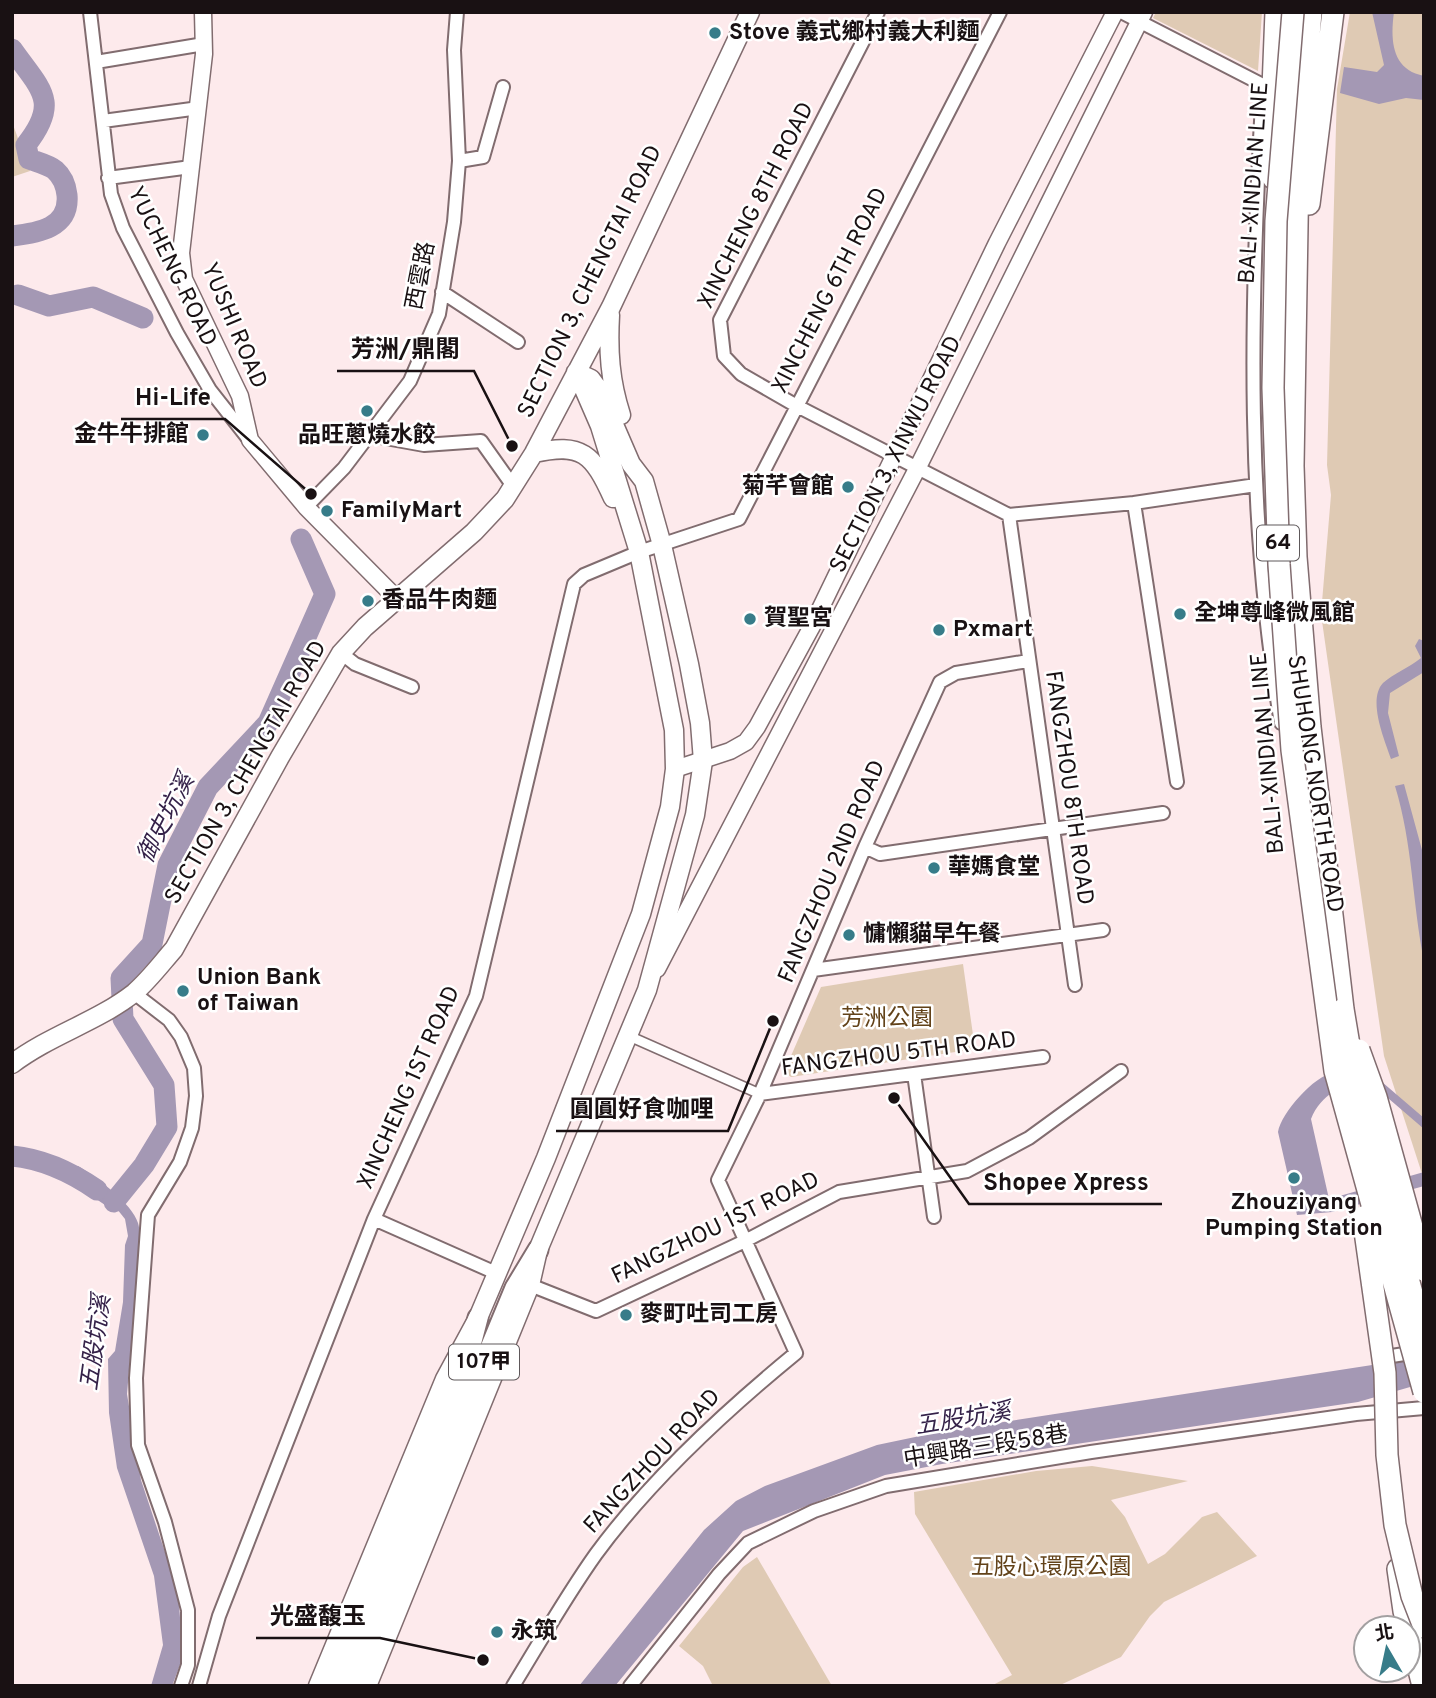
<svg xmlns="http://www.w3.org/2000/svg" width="1436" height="1698" font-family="Overpass,'Noto Sans TC',sans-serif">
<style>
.green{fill:#dfcab4}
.water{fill:#a498b4}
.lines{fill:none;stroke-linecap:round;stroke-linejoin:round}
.river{stroke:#a498b4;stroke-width:21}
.pedestrian-casing{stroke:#816c6f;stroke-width:12}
.minor-casing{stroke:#816c6f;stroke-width:16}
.tertiary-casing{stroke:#816c6f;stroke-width:19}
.secondary-casing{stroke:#816c6f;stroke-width:21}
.primary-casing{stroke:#816c6f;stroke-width:23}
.trunk-casing{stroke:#816c6f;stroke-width:24}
.pedestrian{stroke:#fff;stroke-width:9}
.minor{stroke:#fff;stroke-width:12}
.tertiary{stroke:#fff;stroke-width:16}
.secondary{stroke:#fff;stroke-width:18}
.primary{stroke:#fff;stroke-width:19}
.trunk{stroke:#fff;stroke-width:21}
.trunk-bridge-casing{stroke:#816c6f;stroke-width:24;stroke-linecap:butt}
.trunk-bridge{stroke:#fff;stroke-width:21}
.poi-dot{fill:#377c89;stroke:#fff;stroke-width:2.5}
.labels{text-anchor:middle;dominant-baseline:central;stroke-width:5;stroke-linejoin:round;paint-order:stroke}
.shield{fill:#fff;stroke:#5e585a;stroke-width:2}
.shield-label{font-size:21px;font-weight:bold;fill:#191113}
.poi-label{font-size:23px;font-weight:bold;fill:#191113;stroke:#fff;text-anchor:start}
.street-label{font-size:23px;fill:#191113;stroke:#fff}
.park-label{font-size:23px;fill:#624219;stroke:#fff}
.water-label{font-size:24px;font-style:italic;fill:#352249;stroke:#fff}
.leader{fill:none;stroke:#191113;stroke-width:2.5}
.callout-dot{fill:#191113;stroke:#fff;stroke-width:2.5}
.callout-label{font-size:24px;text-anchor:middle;font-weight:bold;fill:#191113;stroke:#fff;stroke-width:5;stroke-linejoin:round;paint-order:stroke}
</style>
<rect width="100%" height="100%" fill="#fdeaec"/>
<path class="green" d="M1156 12H1262L1258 71 1153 18Z
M1350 12H1424V1180L1384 1056 1321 614 1331 495 1327 465 1337 89Z
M12 122 30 171 12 177Z
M963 964 975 1049 791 1077 784 1072 821 987Z
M1092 1466 1188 1481 1111 1500 1125 1517 1148 1564 1165 1554 1202 1517 1217 1512 1257 1556 1164 1602 1150 1616 1121 1657 1058 1686H991L1012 1675 915 1514 914 1492 1036 1471Z
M757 1557 832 1686H713L703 1666 679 1646 743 1567Z"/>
<path class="water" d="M1372 12H1394C1390 41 1392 70 1424 76V100L1406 98 1379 104 1340 93 1344 67 1377 72 1384 65Z
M1419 639 1424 641V672L1390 693 1388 713 1399 756 1391 759C1385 741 1367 700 1383 683 1393 674 1410 667 1421 658L1415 646Z
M1404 784 1422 850 1424 961C1412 901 1413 845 1395 786Z
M1368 1070 1424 1118V1129L1367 1080C1343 1084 1321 1094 1311 1119L1329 1199 1424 1172V1186L1332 1212 1297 1215 1278 1132C1281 1113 1314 1076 1334 1072 1345 1069 1357 1070 1368 1070Z
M78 1166C95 1176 132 1203 138 1223 140 1229 140 1238 140 1245L127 1394 141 1480 178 1591 183 1657 172 1686H151L163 1645 154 1576 117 1468 109 1413 108 1359 115 1351 123 1302 125 1245 128 1236 125 1219 117 1209 105 1205 68 1180Z
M1424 1357V1383L1358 1402 942 1464 885 1475 743 1531 615 1686H579L704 1530 736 1501 765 1486 877 1445 939 1432Z"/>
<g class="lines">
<path class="river" d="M12 49C40 89 61 101 26 145L29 159C37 162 49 165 55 170 63 177 66 186 67 195 70 228 38 233 12 236
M18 295 49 306 93 297 143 318
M12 1156C44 1159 71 1172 97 1190
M114 1202 144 1165 167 1127 164 1085 123 1019 121 978 152 944 168 865 208 787 268 723 325 594 301 539"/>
<g class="pedestrian-casing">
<path id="pedestrian" d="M629 1036 760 1094"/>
</g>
<g class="minor-casing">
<path id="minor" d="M90 12 111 194 123 228 177 333 210 390 247 437
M878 12 720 320 724 356 741 374 795 405 1009 515 1134 503 1256 485
M1121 12 1263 85
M96 62 204 44
M1262 103C1250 309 1246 519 1281 723
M103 121 199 108
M459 161 483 157 503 87
M108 178 191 167
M442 292 518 342
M369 435 424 445 481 441 513 486
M1134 503 1177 782
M306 507 344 468 410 381 439 314 454 222 459 161 454 50 457 12
M1009 515 1075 985
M341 653 355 664 412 687
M865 847 880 854 1163 813
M813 970 1103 930
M134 993 169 1020 181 1037 194 1068 196 1096 192 1128 180 1162 148 1215 136 1378 138 1445 165 1522 188 1610V1665L181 1686
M914 1074 934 1217
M760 1094 1043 1057
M374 1219 496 1273
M530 1285 596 1311 745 1241 839 1192 967 1171 1029 1138 1121 1071
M1379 1358 1417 1352
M199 1686 219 1616 374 1219 476 996 574 584 584 575 639 552 739 519 1000 12
M513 1686C540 1642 566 1596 596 1554 651 1479 724 1412 796 1353L718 1180 760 1094 865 847 940 682 956 673 1028 661
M630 1686 719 1574 748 1543 814 1511 886 1486 1091 1452 1356 1414 1424 1408"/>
</g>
<g class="tertiary-casing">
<path id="tertiary" d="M203 12 204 54 181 253 184 279 240 396 250 440 306 507 397 599
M675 769 730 751 746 742 757 727 811 628 997 243 1115 12
M657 969 917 469 1144 12"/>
</g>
<g class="secondary-casing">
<path id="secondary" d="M610 315C608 351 610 381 621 415
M534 453C582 442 593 454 613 498
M12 1064C50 1035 97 1022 134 993 149 980 161 964 174 949L280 757 341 653 365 627 474 532 505 499 534 453 611 307 750 12
M318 1686 445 1379 478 1318 546 1158 641 914 670 807 675 769 674 730 639 552 600 426 577 373
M367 1686 530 1285 538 1250 647 990 695 815 703 761 700 723 689 664 662 545 644 481 631 464 599 390 591 379 576 372"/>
</g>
<g class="primary-casing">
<path id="primary" d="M334 1686 467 1360 478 1318
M350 1686 515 1288 538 1250"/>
</g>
<g class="trunk-casing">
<path id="trunk" d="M1311 12 1298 166 1293 466 1296 557 1310 727 1343 1009
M1273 178 1271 139 1276 12
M1309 204 1333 12
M1398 1569 1404 1611 1423 1686"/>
</g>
<use href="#pedestrian" class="pedestrian"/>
<use href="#minor" class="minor"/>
<use href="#tertiary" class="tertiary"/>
<use href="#secondary" class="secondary"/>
<use href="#primary" class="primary"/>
<use href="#trunk" class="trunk"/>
<g class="trunk-bridge-casing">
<path id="trunk-bridge" d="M1293 12 1276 221 1273 388 1279 564 1292 750 1335 1071 1424 1392
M1343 1009 1358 1099 1424 1336
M1359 1050 1376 1097 1424 1270
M1363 1217 1385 1373 1387 1455 1395 1525 1412 1596 1424 1627"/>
</g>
<use href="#trunk-bridge" class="trunk-bridge"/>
</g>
<g class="poi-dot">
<circle cx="715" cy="33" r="7"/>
<circle cx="367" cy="411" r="7"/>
<circle cx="203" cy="435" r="7"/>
<circle cx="848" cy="487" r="7"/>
<circle cx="327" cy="511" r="7"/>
<circle cx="368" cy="601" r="7"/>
<circle cx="1180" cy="614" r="7"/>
<circle cx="750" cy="619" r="7"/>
<circle cx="939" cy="630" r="7"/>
<circle cx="934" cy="868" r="7"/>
<circle cx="849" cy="935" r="7"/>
<circle cx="183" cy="991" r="7"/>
<circle cx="1294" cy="1178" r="7"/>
<circle cx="626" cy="1315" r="7"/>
<circle cx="497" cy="1632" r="7"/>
</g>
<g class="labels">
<g class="shield">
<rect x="1257" y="525.5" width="42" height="35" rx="5"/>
<rect x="449" y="1344.5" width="70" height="35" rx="5"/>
</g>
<g class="shield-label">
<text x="1278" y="543">64</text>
<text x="484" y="1362">107甲</text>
</g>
<g class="poi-label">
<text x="729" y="33">Stove 義式鄉村義大利麵</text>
<text x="189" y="435" text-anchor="end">金牛牛排館</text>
<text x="367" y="436" text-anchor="middle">品旺蔥燒水餃</text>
<text x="834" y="487" text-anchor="end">菊芊會館</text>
<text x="341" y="511">FamilyMart</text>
<text x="382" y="601">香品牛肉麵</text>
<text x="1194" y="614">全坤尊峰微風館</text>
<text x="764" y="619">賀聖宮</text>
<text x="953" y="630">Pxmart</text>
<text x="948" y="868">華媽食堂</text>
<text x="863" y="935">慵懶貓早午餐</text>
<text x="197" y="978">Union Bank<tspan x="197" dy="26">of Taiwan</tspan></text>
<text x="1294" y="1203" text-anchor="middle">Zhouziyang<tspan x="1294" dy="26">Pumping Station</tspan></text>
<text x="640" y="1315">麥町吐司工房</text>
<text x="511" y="1632">永筑</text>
</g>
<g class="street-label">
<text transform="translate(1255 183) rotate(-86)">BALI-XINDIAN LINE</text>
<text transform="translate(757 206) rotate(-63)">XINCHENG 8TH ROAD</text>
<text transform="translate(171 267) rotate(64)">YUCHENG ROAD</text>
<text transform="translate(422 276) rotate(-79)">西雲路</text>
<text transform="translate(591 282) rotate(-64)">SECTION 3, CHENGTAI ROAD</text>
<text transform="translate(831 291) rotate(-63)">XINCHENG 6TH ROAD</text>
<text transform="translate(233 326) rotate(67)">YUSHI ROAD</text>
<text transform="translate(897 455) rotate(-63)">SECTION 3, XINWU ROAD</text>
<text transform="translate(1269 753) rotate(-95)">BALI-XINDIAN LINE</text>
<text transform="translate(247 773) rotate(-60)">SECTION 3, CHENGTAI ROAD</text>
<text transform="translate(1314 784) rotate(81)">SHUHONG NORTH ROAD</text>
<text transform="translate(1068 788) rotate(82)">FANGZHOU 8TH ROAD</text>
<text transform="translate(833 872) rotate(-67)">FANGZHOU 2ND ROAD</text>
<text transform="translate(899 1055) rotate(-7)">FANGZHOU 5TH ROAD</text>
<text transform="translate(410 1088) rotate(-66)">XINCHENG 1ST ROAD</text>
<text transform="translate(716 1229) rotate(-26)">FANGZHOU 1ST ROAD</text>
<text transform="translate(986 1448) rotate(-9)">中興路三段58巷</text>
<text transform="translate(653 1462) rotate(-47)">FANGZHOU ROAD</text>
</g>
<g class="park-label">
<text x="887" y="1019">芳洲公園</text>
<text x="1051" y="1568">五股心環原公園</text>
</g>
<g class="water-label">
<text transform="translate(167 819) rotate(-63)">御史坑溪</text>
<text transform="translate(97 1343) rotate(-82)">五股坑溪</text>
<text transform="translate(963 1420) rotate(-9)">五股坑溪</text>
</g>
</g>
<path class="leader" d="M512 446L474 371H337M311 494L225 419H121M773 1021L728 1131H556M894 1098L969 1204H1162M483 1660L380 1638H256"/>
<g class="callout-dot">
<circle cx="512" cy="446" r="7"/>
<circle cx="311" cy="494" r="7"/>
<circle cx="773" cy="1021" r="7"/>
<circle cx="894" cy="1098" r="7"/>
<circle cx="483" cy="1660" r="7"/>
</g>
<g class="callout-label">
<text x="405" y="357">芳洲/鼎閣</text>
<text x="173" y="405">Hi-Life</text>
<text x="642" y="1117">圓圓好食咖哩</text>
<text x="1066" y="1190">Shopee Xpress</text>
<text x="318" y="1624">光盛馥玉</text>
</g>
<rect width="1436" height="1698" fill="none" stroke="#191113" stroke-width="28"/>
<g transform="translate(1387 1649) rotate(351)"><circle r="33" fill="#ffffff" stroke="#a3a0a1" stroke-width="2"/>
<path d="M0-5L12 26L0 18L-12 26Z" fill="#377c89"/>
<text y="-10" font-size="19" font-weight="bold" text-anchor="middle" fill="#191113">北</text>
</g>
</svg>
